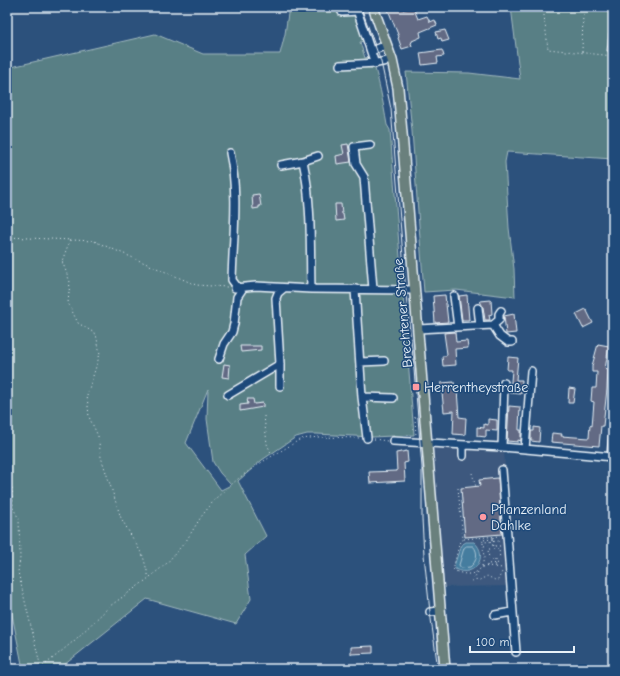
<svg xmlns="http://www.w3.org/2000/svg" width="620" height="676" font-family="'Comic Neue',sans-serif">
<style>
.built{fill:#3c597e}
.green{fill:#597f85;stroke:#a0b8be;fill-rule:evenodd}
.water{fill:#457d9f;stroke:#86abc3}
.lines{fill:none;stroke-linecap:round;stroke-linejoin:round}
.shore{stroke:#a7c3d4;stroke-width:1}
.building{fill:#626b84;stroke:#e8f1f8}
.minor-casing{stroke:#e8f1f8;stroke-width:10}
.major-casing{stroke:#e8f1f8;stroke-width:12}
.path{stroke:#e8f1f8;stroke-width:1;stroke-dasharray:1 3;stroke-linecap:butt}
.minor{stroke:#1f4a7a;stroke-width:7}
.major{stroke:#6a807d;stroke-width:9}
.tram{stroke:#e8f1f8;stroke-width:1}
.poi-dot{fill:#ff9aa2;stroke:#1f4a7a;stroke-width:1.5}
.labels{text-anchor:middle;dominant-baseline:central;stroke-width:3;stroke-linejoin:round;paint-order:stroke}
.street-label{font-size:14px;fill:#e8f1f8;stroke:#1f4a7a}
.poi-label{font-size:14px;fill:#e8f1f8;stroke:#1f4a7a;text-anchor:start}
</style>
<rect width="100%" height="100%" fill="#2c517c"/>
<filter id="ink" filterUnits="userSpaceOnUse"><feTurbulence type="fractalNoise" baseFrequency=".025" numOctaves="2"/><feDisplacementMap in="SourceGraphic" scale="8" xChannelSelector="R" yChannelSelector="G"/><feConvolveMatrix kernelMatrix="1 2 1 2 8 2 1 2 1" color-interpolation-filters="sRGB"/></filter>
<g filter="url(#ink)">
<path class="built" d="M433 447 504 451 513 586 442 587Z"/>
<path class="green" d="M289 7H355L366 40 360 42 365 58 371 56C379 79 383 102 387 125L390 130 414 435 372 437 317 434H307L296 437 262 460 238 481 266 536 245 555 251 599 236 624 147 599 59 669H23L7 590V68L155 34 203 54H280L285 34ZM208 389 207 419 213 462 220 473 231 485 221 490 186 443Z
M511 7H613V159L507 152 505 162 509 228 514 269 515 297 456 290 424 292 412 131 406 72 469 73 520 79Z"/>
<path class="water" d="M466 542H474C490 556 474 579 455 569L454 566 461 545Z"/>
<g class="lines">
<path class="shore" d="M467 546H473C479 552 477 562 470 567L461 568 459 565 464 548Z"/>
</g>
<path class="building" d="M387 7H402L403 10 413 7 418 19 427 16 430 22 435 20 437 25 420 32 421 37 412 41V42L411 43 412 46 402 49 398 38 399 37Z
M445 30 449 40 442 42 441 38 438 39 436 32Z
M609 33H612L613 51H607Z
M442 50 444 56 437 57 438 63 422 65 420 53Z
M348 144 351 162 337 164 336 156 344 154 342 145Z
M259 194 261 206H259V208L253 209 252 195Z
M335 204H341L342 214H343L344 220 336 221Z
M445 295 448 322 435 323 433 296Z
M467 295 469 320H462L459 296Z
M491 300 492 314 489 315 490 320H485L483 307 480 301Z
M586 309 593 323 583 328 576 314Z
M514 314 516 333 506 334 504 316Z
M455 332 456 342 467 341 468 348 455 349 456 365 443 366 442 356H446L447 354 444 333Z
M598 344 609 346 605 369 608 370 607 389 603 426H601L599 446 551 442 552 433 562 434 561 436 589 438 590 425 592 426 594 402 591 401 592 388H596L597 372H592V366Z
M240 346H261V350L241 352Z
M508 357 518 358 516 380H522L521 394 510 393 512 370H507Z
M224 364 230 365 229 378 222 377Z
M454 382 455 390H457L459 417 466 418 465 435 453 434 454 411 444 412 441 383Z
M569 388 575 389 573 403H568Z
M247 399H253L254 404 263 403V407L240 411V405L248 404Z
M509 406 520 407 519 428V430H521V441L518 440V442L507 441Z
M488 419 497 420V431L486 430V437L477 436V427L484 428V424L488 425Z
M534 427 540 428 539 442 531 441V431H534Z
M407 451 408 462 404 463 405 481 370 483 369 472 397 471 396 453Z
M498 478 502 534 465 537 461 488 480 486 479 480Z
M373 646V653L351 654V647Z"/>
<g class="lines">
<g class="minor-casing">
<path id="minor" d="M356 7 375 64
M342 12 358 11
M371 51 387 45
M340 65 377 63 392 60
M370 145 354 147 356 164 364 177 373 289
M230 153C239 194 233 238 232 280L238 288
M303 161 318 156
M281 165 303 161C312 203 310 247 311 289
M235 288 256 286 311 289 414 290
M355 289 362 397 367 438
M454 296 458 327
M478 308 480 326
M493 325 499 320V314L501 311
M418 329 493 325 500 336 508 342H512
M219 359 224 344 232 332 234 324 237 297 243 288
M360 362 384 361
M280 386V364L276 298 278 293 284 288
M228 395 280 364
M362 397 393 398
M393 441 502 447 613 457
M502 447 504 383
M525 449 531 371
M463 456V445
M611 457 613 433
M502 470 516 652
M430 612 440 611
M495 615 512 612"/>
</g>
<g class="major-casing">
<path id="major" d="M373 7 392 60 398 88 402 133 445 669"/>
</g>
<path class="path" d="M543 7 548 49 613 56
M582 52 583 12
M7 237 94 241 196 285 227 287
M70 240 62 261 70 282 68 303 78 323 96 334 100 354 87 395 89 417 98 436 101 457 121 518 143 556 149 578
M264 416 267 444 272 455
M415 417 416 436
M374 439 387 441
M472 473 476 487
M7 477 12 487 13 508 19 519 20 558 18 572 41 668
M458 488 463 539 460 541 453 569 455 571C463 574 470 576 478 571
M493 537 494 549H488L489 560H500L499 549H494
M464 539 500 536
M493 539 482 540 483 542 501 541
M483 543V546L493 545
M495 546H501
M495 560V567L502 568
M482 566 484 558 483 546
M487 566V564L501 563
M495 566 481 567C478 572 476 576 471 581L480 580 487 576 495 580H498L502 572
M40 669 75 640 110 606 145 581 166 564 186 541 201 517 216 498 239 478 259 464 301 439 319 437 359 438"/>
<use href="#minor" class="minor"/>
<use href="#major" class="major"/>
<path class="tram" d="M361 7 381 62 391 109 407 306 413 357 422 467V519L424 555 430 612 438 669"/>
</g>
</g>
<g class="poi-dot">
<rect x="412" y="383" width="8" height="8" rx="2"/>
<circle cx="483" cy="517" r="4"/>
</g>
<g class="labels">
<g class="street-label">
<text transform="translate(403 313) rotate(-95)">Brechtener Straße</text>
</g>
<g class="poi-label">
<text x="424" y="387">Herrentheystraße</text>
<text x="491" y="509">Pflanzenland<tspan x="491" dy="16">Dahlke</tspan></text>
</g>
</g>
<rect width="620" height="676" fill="none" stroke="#1f4a7a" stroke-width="24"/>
<rect x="12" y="12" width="596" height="652" fill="none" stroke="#e8f1f8" stroke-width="1.5" filter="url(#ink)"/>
<path d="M470 646v6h104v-6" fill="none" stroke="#e8f1f8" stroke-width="2"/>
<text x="476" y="646" font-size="12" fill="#e8f1f8" stroke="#1f4a7a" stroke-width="3" paint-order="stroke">100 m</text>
</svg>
